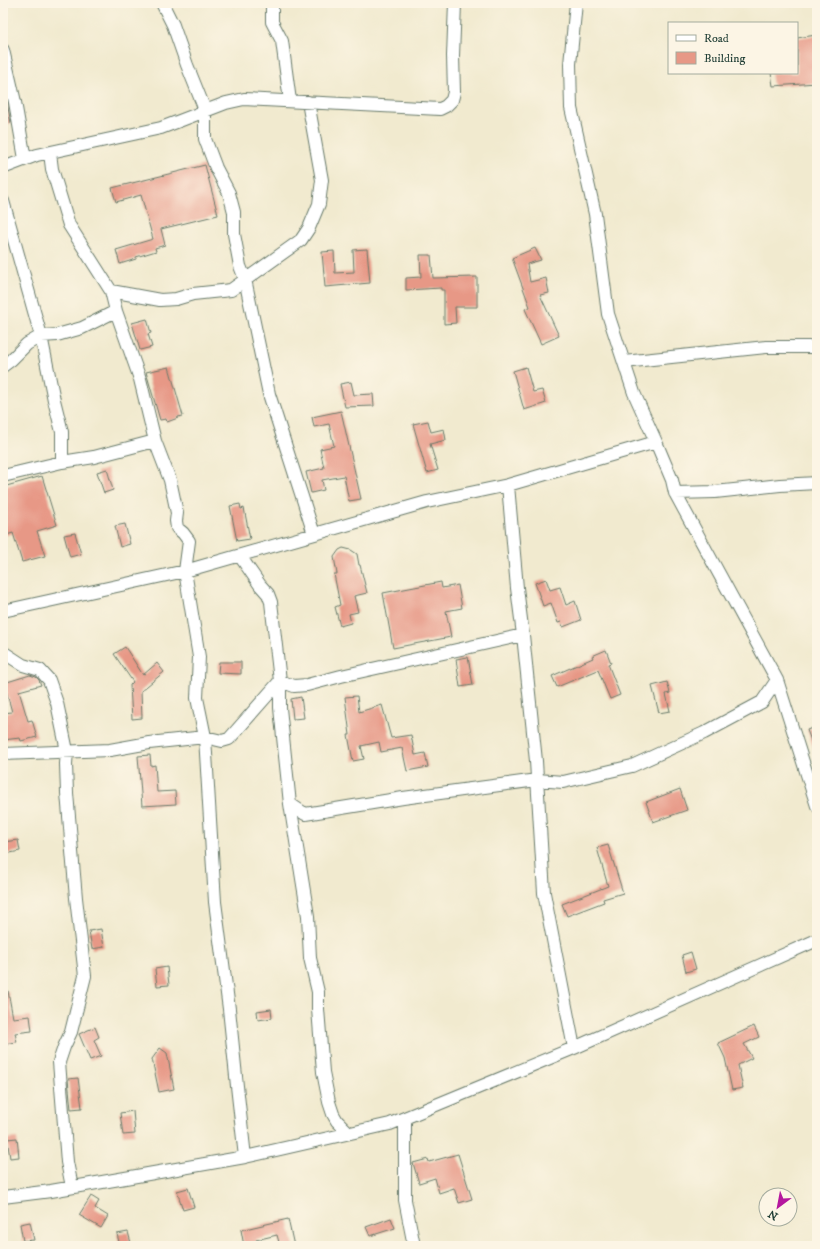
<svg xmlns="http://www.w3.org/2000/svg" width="820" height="1249" font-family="'IM FELL DW Pica',serif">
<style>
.building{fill:#e79886}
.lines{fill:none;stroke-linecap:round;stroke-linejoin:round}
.minor-casing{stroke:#687a6a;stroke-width:14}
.minor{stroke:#fff;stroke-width:12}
</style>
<rect width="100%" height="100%" fill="#fcf5e5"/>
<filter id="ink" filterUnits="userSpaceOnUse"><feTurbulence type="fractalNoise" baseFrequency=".025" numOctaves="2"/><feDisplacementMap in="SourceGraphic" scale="8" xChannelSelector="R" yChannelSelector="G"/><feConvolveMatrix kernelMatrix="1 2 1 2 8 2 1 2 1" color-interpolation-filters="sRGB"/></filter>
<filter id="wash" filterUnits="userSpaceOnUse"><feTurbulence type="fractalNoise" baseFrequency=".012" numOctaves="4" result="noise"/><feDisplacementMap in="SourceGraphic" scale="16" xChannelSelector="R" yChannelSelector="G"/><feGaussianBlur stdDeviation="0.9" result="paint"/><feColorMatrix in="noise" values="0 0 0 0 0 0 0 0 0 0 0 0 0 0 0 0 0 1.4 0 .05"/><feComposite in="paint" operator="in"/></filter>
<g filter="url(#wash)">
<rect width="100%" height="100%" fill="#f1eacf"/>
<g id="blocks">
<path class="building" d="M816 35 817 83 773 86 771 73H797V38Z
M3 83 11 123 3 125Z
M205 165 218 215 161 229 165 245 155 248 156 251 136 257V259L120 264 116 250 153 239 141 195 116 202 112 188Z
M535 248 541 260 527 264 530 282 546 278 549 293 540 295 559 336 541 344 525 309 530 307 512 258Z
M367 249 370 283 325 287 322 252 334 251 335 273 354 272 353 250Z
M420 255H431L433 278 477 277V307H455L456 323 444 324V290H441V288L406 290V278L421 277Z
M147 319 151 333 148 334 152 347 140 350 132 323Z
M169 367 183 416 178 417V418L167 422 166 419 160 420 146 372Z
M526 367 533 392 542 390 546 403 524 410 513 371Z
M351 382 354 395 373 394 374 406 345 407 340 384Z
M341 411 361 499 349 501 344 476 322 480 324 490 311 493 306 472 324 468 320 449 334 446 329 424 314 427 312 417Z
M428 421 431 432 444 429 446 440 430 444 438 470 427 473 413 424Z
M107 469 113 490 104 493 97 472Z
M42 476 57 525 37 531 45 556 22 562 13 533 3 536V487Z
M240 504 241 509 244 508 250 539 237 541 230 506Z
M125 524 130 544 120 547 115 526Z
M75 533 81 554 70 557 64 535Z
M343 548 351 550 357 554 359 565H360L367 593 354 596 358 612 349 614 351 623 340 626 335 607 340 605 334 574H337L334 557 339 550Z
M546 579 550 590 560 587 566 605 575 601 581 620 563 627 561 622 558 623 551 603 543 606 535 583Z
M441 582 442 588 458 585 462 608 446 611 451 637 393 648 383 593Z
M125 647 143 675 157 663 164 672 141 691 142 718 132 719 130 685 133 682 114 654Z
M606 650 611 663 608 664 620 695 610 699 598 670 557 687 552 676 593 658 592 656Z
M468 657 473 685 460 687 456 659Z
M219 662H241V674L218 673Z
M30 675 36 677 39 680 41 685 19 691 28 721 32 720 37 737 21 741 20 738 3 740V713L12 712 4 683Z
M667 682 670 693 666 694 670 711 659 713 652 686Z
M357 696 359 712 382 705 391 738 411 735 415 755 425 753 428 767 407 771 402 748 381 752 379 742 361 746 364 759 353 761 348 735H350L345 697Z
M301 697 304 718 293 719 291 699Z
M817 726V754H816L807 730Z
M150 755 151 766 155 765 157 792 175 791 176 804 142 806 138 756Z
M680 789 687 810 653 822 646 802Z
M18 840 20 851 5 854 3 842Z
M608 845 623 893 603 899 604 902 567 916 562 904 608 886 597 848Z
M101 929 104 947 92 949 89 931Z
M691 952 696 969 686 972 682 955Z
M167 967 169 985 157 986 155 969Z
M8 991 13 1018 30 1016 32 1031 15 1033 17 1042 3 1044V992Z
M271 1009 272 1018 258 1020 257 1011Z
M754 1026 759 1037 744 1044 752 1058 738 1065 743 1088 732 1090 725 1058 718 1043Z
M95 1027 99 1037 94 1040 101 1056 90 1060 79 1034Z
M160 1048 167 1053 174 1089 159 1092 152 1059Z
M78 1078 82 1108 71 1109 68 1079Z
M133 1111 135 1134 123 1135 120 1113Z
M17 1138 19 1157 10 1158 7 1139Z
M458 1154 472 1199 459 1203 454 1188 439 1193 435 1178 419 1183 413 1163 428 1159 429 1162Z
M188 1188 194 1207 183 1210 177 1191Z
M91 1196 99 1201 95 1208 108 1216 101 1228 79 1215Z
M391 1218 395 1228 370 1236 366 1227Z
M288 1219 294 1246H280L277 1235 256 1240 257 1246H244L241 1230Z
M30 1222 34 1240 23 1241 20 1224Z
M128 1232 131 1243 120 1246 117 1234Z"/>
</g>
</g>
<g filter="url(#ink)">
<use href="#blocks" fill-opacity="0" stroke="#687a6a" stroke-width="1"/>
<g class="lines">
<g class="minor-casing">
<path id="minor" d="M162 3 173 25 187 65 205 110V139L216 168 229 193 234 212V234L240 266 245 279 269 394 314 534
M272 3V22L282 41 290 101
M576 3 570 64 571 108 595 214 608 314 634 393 656 442 672 480 675 493 777 680 817 806
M3 50 15 102 25 159
M50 153 52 169 69 225 111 291 116 311 140 379 155 441 170 480 177 513 176 521 177 528 183 533 189 541 185 571 199 657 197 698 205 737 215 902 229 1009 237 1086 245 1157
M3 168 37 155 161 128 226 103 244 99 440 109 446 106 452 100 454 92 453 56 455 3
M3 201 41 336 54 400 62 432V462
M111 291 160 300 176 299 193 294 231 290 301 240 309 228 319 204 322 180 308 102
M624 362 766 347H817
M3 366 11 360 27 344 41 336 57 335 82 328 116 311
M3 476 62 462 94 457 155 441
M508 485 517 588 523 635 536 761 544 893 574 1048
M675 493 715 492 780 485 817 483
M240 556 260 585 268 594 271 602 280 681V708L290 804 308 916 310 958 318 992V1009L323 1072 329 1102 333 1114 337 1121 349 1133
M3 611 185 571 427 502 508 485 656 442
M3 652 23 665 40 670 49 680 57 703 67 751 66 764 67 793 76 898 85 976 71 1032 64 1047 59 1062 67 1162 72 1187
M3 754 110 750 149 743 205 737 222 741 229 739 280 681 294 686 307 685 341 676 523 635
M290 804 305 814 403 798 537 780 563 782 632 766 704 733 762 702 777 680
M405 1119V1200L414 1246
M3 1197 51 1191 245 1157 390 1124 574 1048 817 940"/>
</g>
<use href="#minor" class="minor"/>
</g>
</g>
<rect width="820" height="1249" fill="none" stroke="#fcf5e5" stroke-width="16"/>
<rect x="668" y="22" width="130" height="52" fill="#fcf5e5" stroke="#a4ab9e"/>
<rect x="676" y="35" width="20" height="6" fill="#ffffff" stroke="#a4ab9e"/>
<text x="704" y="42" font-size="12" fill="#1f3d34">Road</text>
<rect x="676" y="52" width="20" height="12" fill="#e79886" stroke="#a4ab9e"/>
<text x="704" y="62" font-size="12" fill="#1f3d34">Building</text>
<g transform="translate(778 1207) rotate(212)"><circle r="19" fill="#fcf5e5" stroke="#a4ab9e"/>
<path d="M0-3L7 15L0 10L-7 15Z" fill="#b5179e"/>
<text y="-6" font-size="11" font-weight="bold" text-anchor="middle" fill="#1f3d34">N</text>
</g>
</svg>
